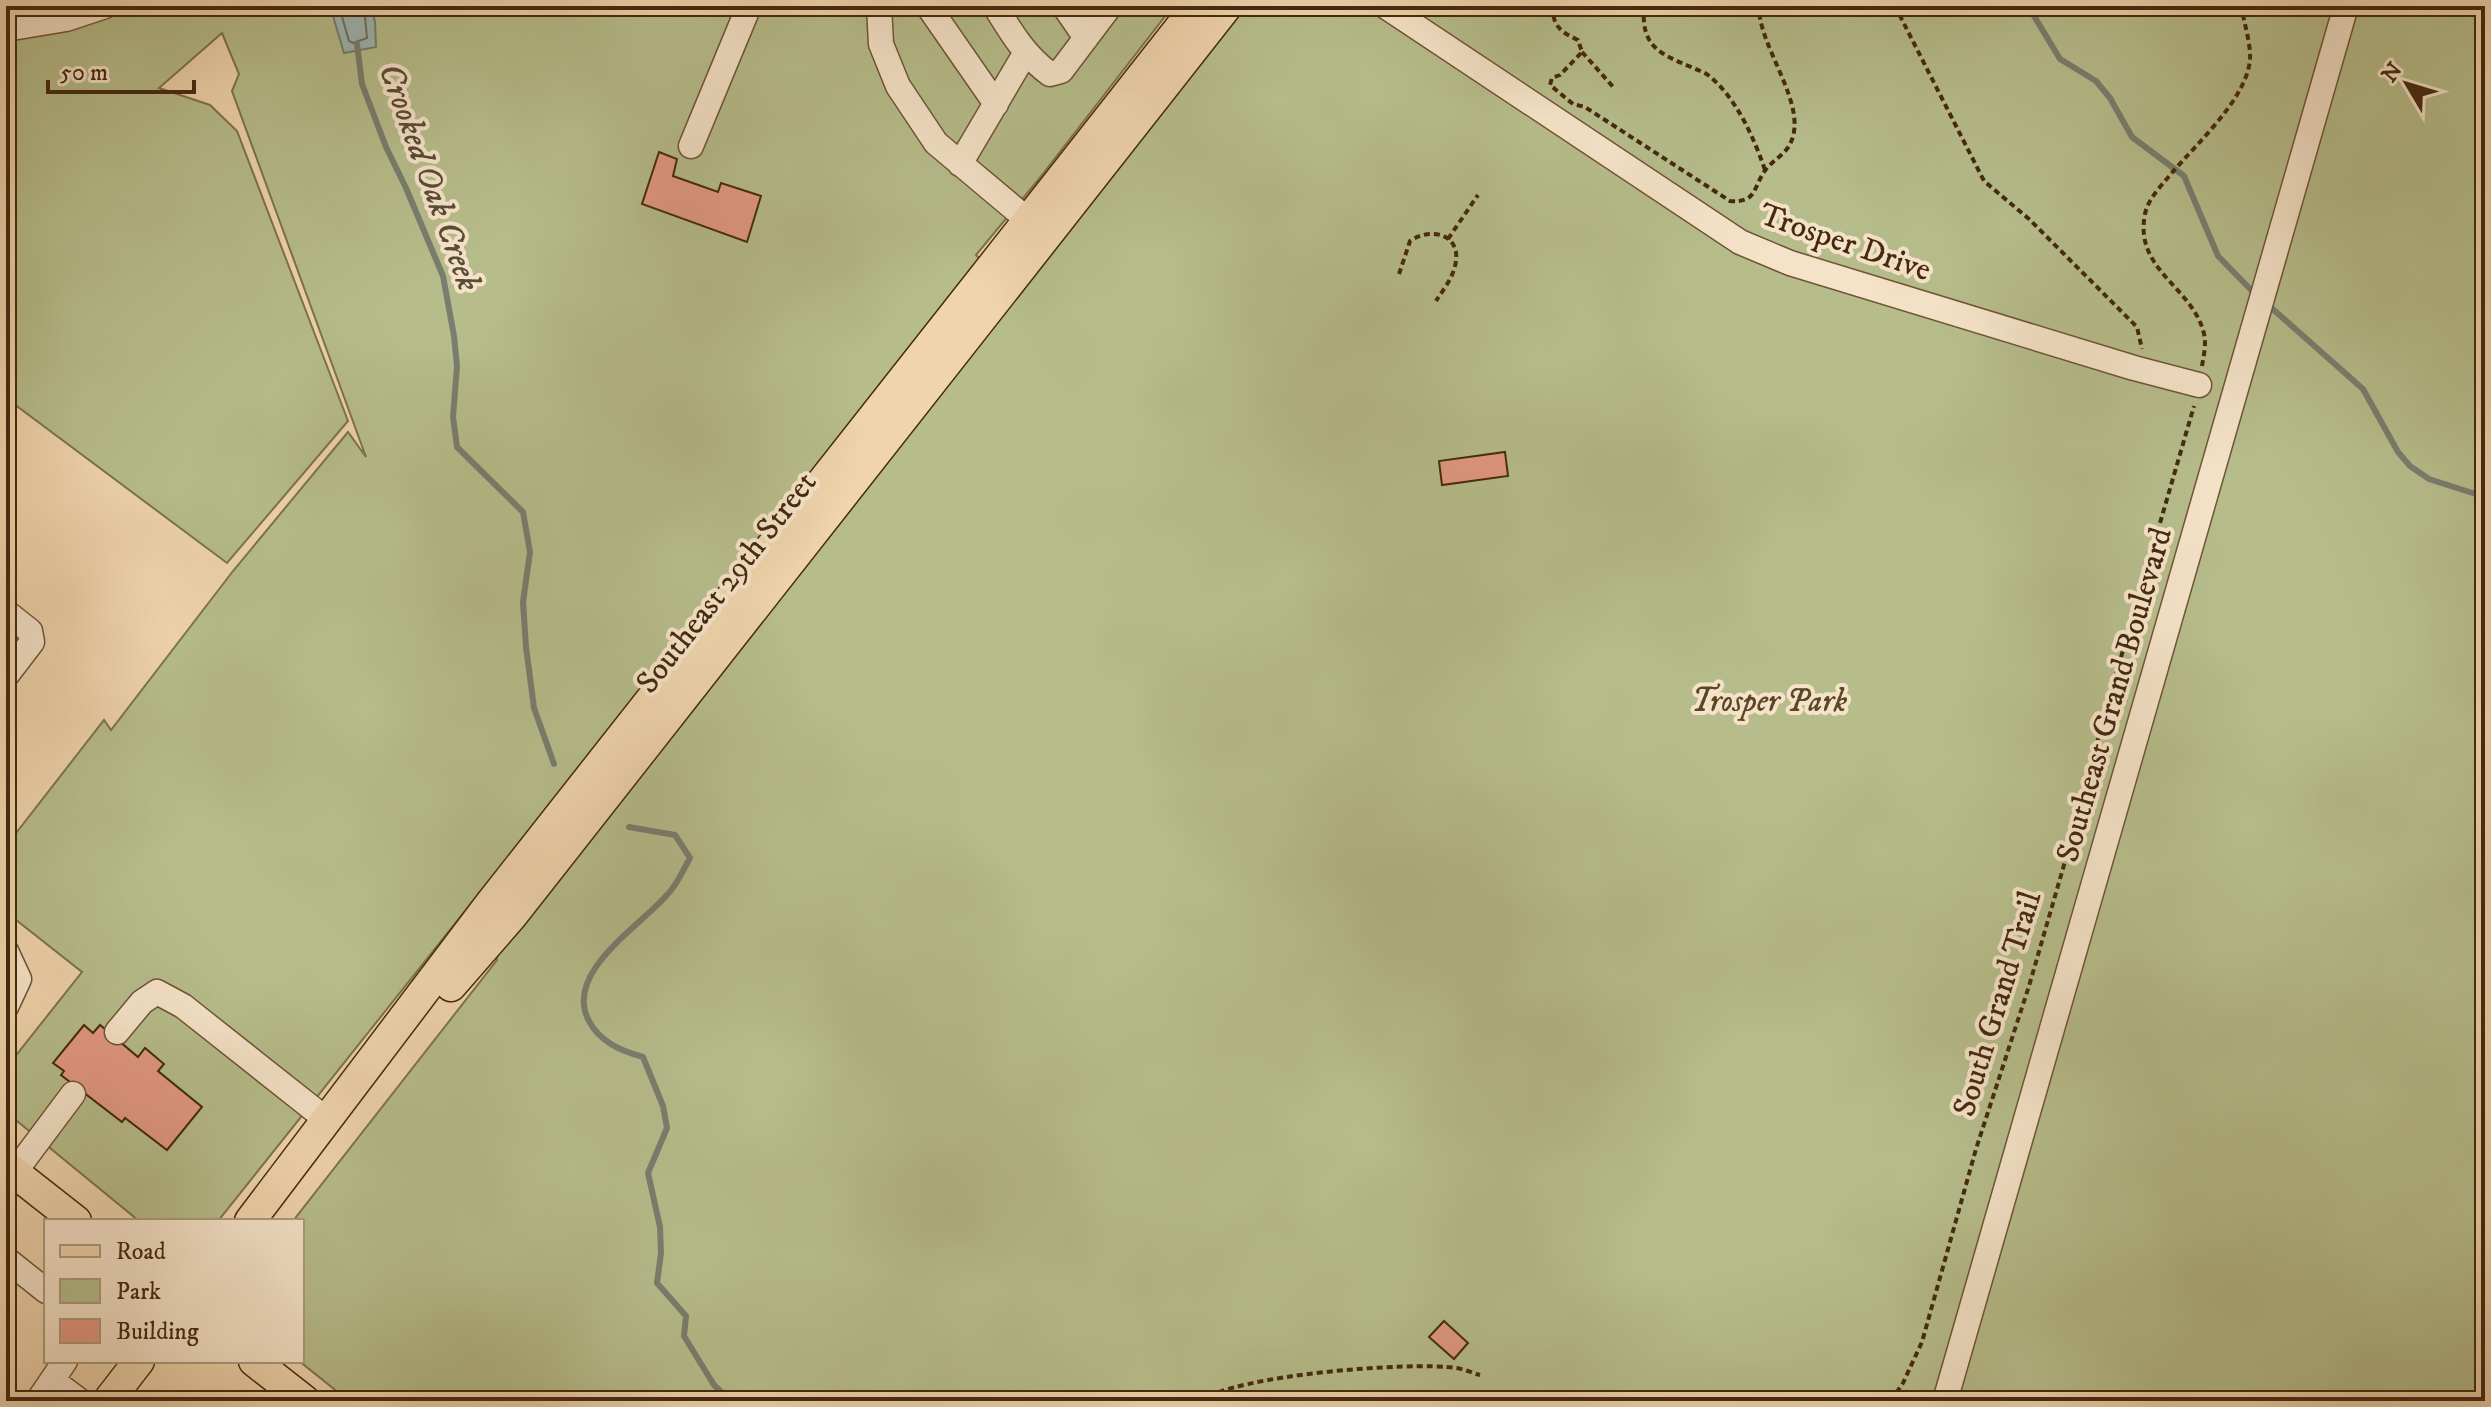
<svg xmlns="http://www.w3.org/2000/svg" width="2491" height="1407" font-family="'IM FELL DW Pica',serif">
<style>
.green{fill:#b6bd8b;stroke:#7d734c;stroke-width:2}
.water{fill:#9cb7b2;stroke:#797e70;stroke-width:2}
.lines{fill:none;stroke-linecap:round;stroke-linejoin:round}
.shore{stroke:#707060;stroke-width:2}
.stream{stroke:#797e70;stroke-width:6}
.building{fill:#e39a83;stroke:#44290e;stroke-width:2}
.minor-casing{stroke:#6f5436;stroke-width:27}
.major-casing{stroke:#44290e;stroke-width:33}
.path{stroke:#44290e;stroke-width:4;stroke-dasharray:6 4;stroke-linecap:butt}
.minor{stroke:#f5e3c9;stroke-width:24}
.major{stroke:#efd4ac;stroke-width:30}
.labels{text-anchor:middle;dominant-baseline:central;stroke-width:8;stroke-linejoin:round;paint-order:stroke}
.street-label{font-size:32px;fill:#44290e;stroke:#f5e3c9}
.park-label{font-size:32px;font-style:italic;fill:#5b4727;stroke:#f5e3c9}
.water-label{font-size:34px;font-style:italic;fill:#5a4c37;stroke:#f5e3c9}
</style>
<rect width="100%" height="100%" fill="#efd4ac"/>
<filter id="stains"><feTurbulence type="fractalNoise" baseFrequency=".0025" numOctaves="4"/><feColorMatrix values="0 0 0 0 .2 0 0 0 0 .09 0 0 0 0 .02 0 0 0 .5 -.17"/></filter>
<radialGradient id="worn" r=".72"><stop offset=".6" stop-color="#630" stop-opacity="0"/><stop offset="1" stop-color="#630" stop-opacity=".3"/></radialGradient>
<path class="green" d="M6 6H1173L1038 180 976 255 1016 299 1246 6H2485V1401H349L299 1361H302V1221H293L497 960 485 886 218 1221H139L6 1112V1068L82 972 6 912V846L104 720 111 730 233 571 348 432 366 457 232 91 239 74 222 33 159 88 210 105 237 131 348 421 227 563 6 398Z"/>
<path class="water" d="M330 6H371L375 22 376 47 344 53Z"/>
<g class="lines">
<path class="shore" d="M339 6 349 41 353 43 367 38 364 6"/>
<path class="stream" d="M2028 6 2060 59 2096 81 2110 98 2132 137 2184 176 2218 256 2255 294
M357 44 362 84 386 147 406 188 443 276 454 336 457 366 453 417 457 447 523 512 530 552 523 602 526 647 534 708 554 764
M2267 304 2363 389 2398 452 2410 466 2429 479 2485 497
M629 827 675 835 690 858C683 870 677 885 667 895 639 927 563 973 589 1021 600 1042 621 1051 643 1057L663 1106 667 1128 648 1173 660 1227 661 1253 657 1283 686 1316 684 1336 714 1385 731 1401"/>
</g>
<path class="building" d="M659 152 677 159 673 176 718 192 721 183 761 196 747 242 642 204Z
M1505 452 1508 476 1442 485 1439 461Z
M84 1025 93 1033 100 1025 138 1057 145 1048 164 1064 158 1071 202 1107 167 1150 125 1118 122 1122 61 1075 64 1071 53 1063Z
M1444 1321 1468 1343 1454 1359 1429 1337Z"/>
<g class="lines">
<g class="minor-casing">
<path id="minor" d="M879 6 881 44 898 86 936 143 1041 231
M928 6 996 104
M995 6C1011 32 1025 56 1050 74L1061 71 1110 6
M1064 6 1086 38
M1385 6 1740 242 1790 263 2134 368 2199 385
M6 29 66 19 105 6
M691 146 749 6
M960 164 1026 52
M6 612 30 631 32 642 6 676
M6 951 19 979 6 1007
M117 1032 142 1002 157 992 183 1006 327 1120
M14 1173 73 1094
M6 1259 46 1291
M52 1380 80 1401
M38 1401 65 1361
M1945 1401 2346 6"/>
</g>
<g class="major-casing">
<path id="major" d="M451 986 511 917 1227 6
M6 1166 76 1221
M250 1221 490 904 1197 6
M254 1361 305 1401
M108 1401 139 1361"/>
</g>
<path class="path" d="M1553 6C1552 26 1561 32 1578 40L1582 52 1560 75 1552 78 1550 85 1573 104 1585 107 1730 201C1756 203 1753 189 1764 172 1771 161 1785 155 1790 144 1810 106 1758 47 1759 6
M1644 6C1641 46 1658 53 1691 67 1697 70 1704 72 1708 75 1736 97 1754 138 1765 170
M1895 6 1984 181 2029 219 2137 327 2142 349
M1582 52 1615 89
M1448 239 1478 195
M1399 274 1410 241C1432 226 1463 235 1455 266 1452 279 1443 290 1436 301
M2202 366C2204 354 2207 342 2203 330 2190 286 2134 269 2145 214 2148 199 2161 186 2171 174 2196 144 2246 100 2250 60 2251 44 2244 22 2241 6
M1201 1401C1234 1375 1412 1361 1456 1368 1464 1369 1472 1373 1480 1375
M1891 1401 1903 1383 1922 1342 1976 1149 2029 986 2064 865 2108 702 2194 406"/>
<use href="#minor" class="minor"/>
<use href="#major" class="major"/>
</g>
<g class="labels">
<g class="street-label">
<text transform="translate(1845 243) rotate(19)">Trosper Drive</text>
<text transform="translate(727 583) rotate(-52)">Southeast 29th Street</text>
<text transform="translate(2115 695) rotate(-74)">Southeast Grand Boulevard</text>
<text transform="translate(1998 1004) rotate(-73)">South Grand Trail</text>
</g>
<g class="park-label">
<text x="1769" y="702">Trosper Park</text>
</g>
<g class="water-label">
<text transform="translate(429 177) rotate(70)">Crooked Oak Creek</text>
</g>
</g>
<rect width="2491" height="1407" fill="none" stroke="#efd4ac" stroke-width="32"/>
<rect x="8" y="8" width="2475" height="1391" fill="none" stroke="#44290e" stroke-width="4"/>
<rect x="16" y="16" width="2459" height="1375" fill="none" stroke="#44290e" stroke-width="2"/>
<rect x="44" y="1219" width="260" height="144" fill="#f5e3c9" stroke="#ae997e" stroke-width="2"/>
<rect x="60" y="1245" width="40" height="12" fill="#efd4ac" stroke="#ae997e" stroke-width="2"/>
<text x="116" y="1259" font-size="24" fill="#44290e">Road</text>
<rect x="60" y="1279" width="40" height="24" fill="#b6bd8b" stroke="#ae997e" stroke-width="2"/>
<text x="116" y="1299" font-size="24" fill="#44290e">Park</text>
<rect x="60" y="1319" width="40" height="24" fill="#e39a83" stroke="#ae997e" stroke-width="2"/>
<text x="116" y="1339" font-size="24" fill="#44290e">Building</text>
<g transform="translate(2407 84) rotate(308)" stroke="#f5e3c9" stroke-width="6" paint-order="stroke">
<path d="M0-6L14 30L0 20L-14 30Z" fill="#44290e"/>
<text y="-12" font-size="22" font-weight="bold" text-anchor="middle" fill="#44290e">N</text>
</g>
<path d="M48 80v12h146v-12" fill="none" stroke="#44290e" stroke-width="4"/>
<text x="60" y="80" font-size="24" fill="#44290e" stroke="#f5e3c9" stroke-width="6" paint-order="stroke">50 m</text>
<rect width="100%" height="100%" filter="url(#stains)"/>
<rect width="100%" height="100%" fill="url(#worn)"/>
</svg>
